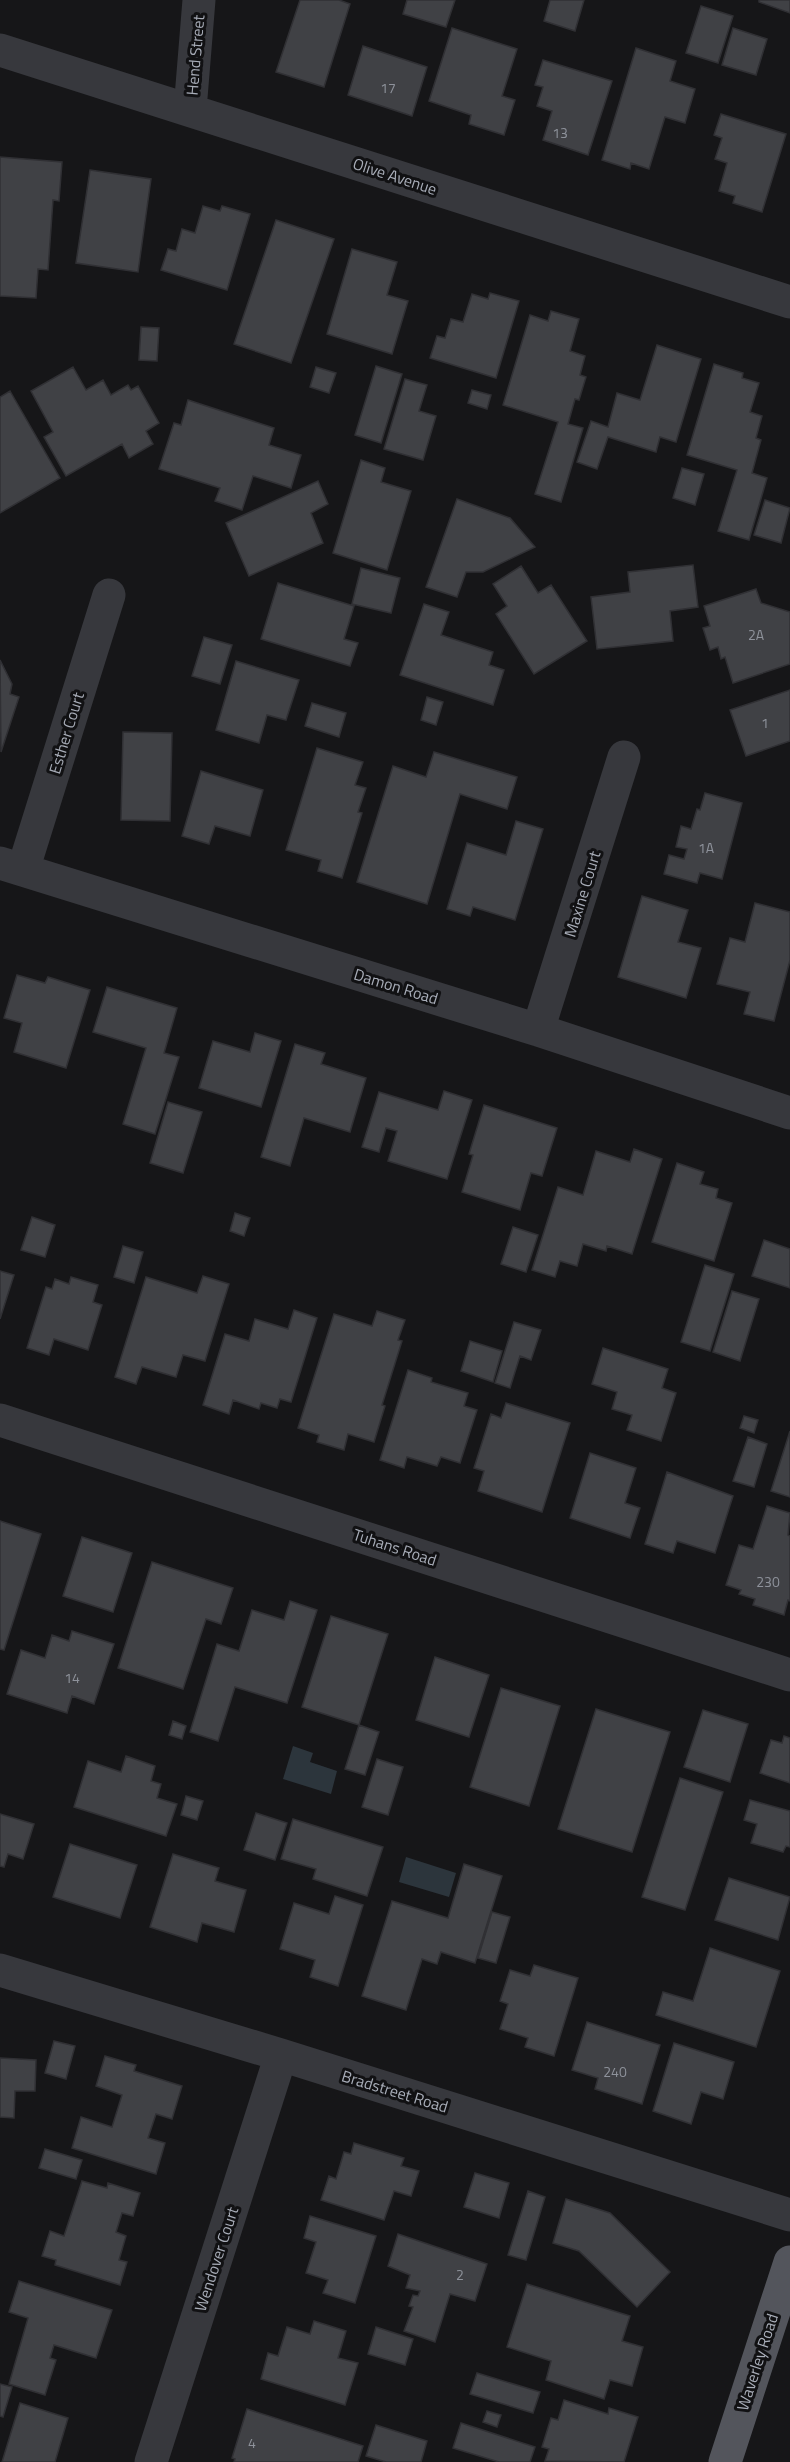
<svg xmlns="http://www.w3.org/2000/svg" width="790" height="2462" font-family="'Titillium Web',sans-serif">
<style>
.water{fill:#2c353c}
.building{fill:#404145;stroke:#303034;stroke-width:1.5}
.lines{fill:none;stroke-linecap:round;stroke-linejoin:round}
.minor{stroke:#37383d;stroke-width:33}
.major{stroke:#53555c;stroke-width:33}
.labels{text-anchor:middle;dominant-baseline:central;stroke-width:6;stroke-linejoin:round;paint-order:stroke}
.number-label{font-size:14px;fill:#8e929b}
.street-label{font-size:16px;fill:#a8adb8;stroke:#111113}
</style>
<rect width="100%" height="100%" fill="#161618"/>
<path class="water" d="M293 1746 313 1753 310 1762 337 1771 331 1794 283 1779Z
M406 1857 456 1873 449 1897 399 1882Z"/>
<path class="building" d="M300 0H339L350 4 324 87 276 72Z
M407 0H455L446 27 403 14Z
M550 0H584L575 31 544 21Z
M759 0H790V13L759 2Z
M701 6 733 16 718 63 686 53Z
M452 28 517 49 502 96 515 100 504 135 469 124 471 115 429 101Z
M733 28 767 39 756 75 722 65Z
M363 46 427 67 412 116 348 95Z
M636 48 676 61 670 81 695 89 685 123 665 117 649 169 631 163 630 169 602 160Z
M543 60 612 81 588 155 543 140 552 111 537 106 543 87 535 85Z
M721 114 786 134 762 212 733 203 735 196 719 191 727 163 715 159 722 138 714 135Z
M0 157 62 162 59 201 53 200 48 270 38 269 36 298 0 296Z
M90 170 151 179 138 272 76 263Z
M203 206 220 211 222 206 250 214 227 290 161 270 168 249 176 251 182 229 195 233Z
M276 220 334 239 291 363 234 344Z
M352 249 397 262 387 295 408 301 392 354 327 334Z
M490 293 519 301 496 378 430 358 437 336 445 338 451 319 463 322 472 294 488 299Z
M551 311 579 319 570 351 585 356 580 375 586 377 579 400 575 399 568 424 583 428 561 502 535 494 558 422 503 405 530 315 548 321Z
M141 327 159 328 157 361 139 360Z
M657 345 701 359 676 442 660 437 656 452 608 437 597 469 577 462 591 421 608 427 617 393 640 400Z
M714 364 743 373 742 378 759 383 750 412 762 416 756 438 761 440 752 473 767 478 749 540 718 531 737 470 687 455Z
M376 366 402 374 381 443 355 435Z
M73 367 86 390 103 380 111 395 128 385 131 390 138 386 159 423 146 431 153 444 129 458 122 444 66 476 44 437 53 432 31 391Z
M316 367 336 373 329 393 310 387Z
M405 379 427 385 419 411 436 416 423 460 384 449Z
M472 390 491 395 487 409 468 403Z
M10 391 60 478 0 513V397Z
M188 400 274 428 269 445 301 455 291 488 253 476 242 510 215 501 220 488 159 469 174 423 181 425Z
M361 460 385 468 381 482 411 491 387 570 333 553Z
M682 468 704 474 695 505 673 498Z
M318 481 328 504 311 513 323 543 249 576 226 523Z
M457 499 510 518 535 547 483 572H466L457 597 426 587Z
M765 500 790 508 781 543 754 535Z
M693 565 698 607 670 611 673 641 597 649 591 597 630 592 628 572Z
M521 566 538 593 551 585 587 641 534 674 496 614 507 606 493 584Z
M361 568 400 578 391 613 352 604Z
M278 583 354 606 344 639 358 643 350 666 261 639Z
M756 589 761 603 790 612V664L733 683 725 657 721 659 718 647 710 650 703 628 710 626 704 606Z
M424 604 449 612 441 635 493 652 489 665 504 670 493 705 400 675Z
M204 637 232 645 220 684 192 676Z
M0 660 12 684 10 694 19 697 1 752Z
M236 661 299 680 286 720 267 715 259 743 216 730Z
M790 690V741L746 756 730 710Z
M427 697 443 702 436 725 421 720Z
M312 703 346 713 339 737 305 726Z
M123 732 172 733 170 821 121 820Z
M317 748 363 762 355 785 366 788 358 812 362 813 342 878 318 871 321 860 286 850Z
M434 752 517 777 507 809 460 794 427 904 357 882 393 766 426 777Z
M201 771 263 790 250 836 215 826 209 844 182 836Z
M705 793 742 803 722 879 700 873 697 883 664 874 669 855 684 859 687 849 676 847 681 826 691 829 697 809 700 810Z
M516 821 543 829 515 920 473 907 470 916 447 909 467 843 506 855Z
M642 896 688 910 678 942 701 948 686 998 618 977Z
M755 903 790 912V960L774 1021 744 1014 750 992 717 984 730 938 745 942Z
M17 975 45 983 48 977 90 990 66 1068 14 1052 22 1023 4 1018Z
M107 987 177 1008 164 1053 179 1057 155 1134 123 1124 146 1048 93 1032Z
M255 1033 281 1041 261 1107 199 1088 213 1041 250 1052Z
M295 1044 325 1053 321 1064 366 1078 350 1132 304 1118 290 1166 261 1157Z
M444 1091 472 1100 447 1179 388 1161 397 1131 386 1128 379 1152 362 1147 379 1092 438 1110Z
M168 1102 202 1112 183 1173 150 1163Z
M484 1105 557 1128 542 1176 531 1173 520 1210 462 1192 473 1155 469 1154Z
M634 1149 662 1159 632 1254 607 1246 606 1251 583 1244 577 1266 560 1261 555 1277 532 1270 558 1187 583 1195 596 1151 630 1162Z
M677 1163 704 1172 700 1184 718 1189 716 1198 732 1203 714 1261 652 1242Z
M235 1213 250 1218 244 1236 230 1231Z
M32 1217 55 1225 45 1257 21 1250Z
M513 1227 538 1235 526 1272 501 1264Z
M764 1240 790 1249V1288L752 1276Z
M123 1246 143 1252 134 1283 114 1277Z
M705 1265 734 1274 710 1351 681 1342Z
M0 1271 14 1275 0 1319Z
M203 1276 229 1284 205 1361 183 1355 176 1377 142 1367 136 1384 115 1377 146 1277 197 1293Z
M71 1277 98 1285 93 1302 102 1305 88 1350 54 1339 49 1355 27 1348 46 1287 52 1289 55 1279 69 1284Z
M732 1291 759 1299 740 1361 713 1352Z
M294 1310 317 1318 291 1402 280 1399 277 1408 261 1403 259 1409 233 1400 229 1414 203 1405 225 1334 249 1341 255 1319 288 1329Z
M377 1311 405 1320 398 1340 402 1341 382 1405 385 1406 374 1442 348 1434 344 1450 317 1442 319 1435 298 1428 334 1314 372 1326Z
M514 1322 541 1330 531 1360 520 1356 510 1388 495 1383Z
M470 1341 502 1351 493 1382 461 1371Z
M603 1348 668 1369 662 1388 676 1393 661 1441 627 1430 632 1415 612 1409 617 1392 592 1384Z
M408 1370 432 1378 431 1382 468 1393 464 1406 477 1410 460 1463 441 1457 437 1466 407 1457 404 1468 380 1460Z
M506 1403 570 1423 542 1512 478 1491 484 1471 474 1468 491 1414 501 1418Z
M744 1416 758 1420 754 1433 740 1428Z
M790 1431V1497L771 1491Z
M748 1437 767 1444 754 1487 733 1481Z
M590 1453 636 1468 625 1503 640 1508 630 1538 570 1518Z
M667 1472 733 1496 715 1553 677 1541 673 1553 645 1544Z
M767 1506 790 1513 788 1535 790 1536V1601L788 1600 784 1615 753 1605 755 1599 739 1594 741 1590 726 1585 739 1545 753 1549Z
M0 1521 41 1534 4 1650 0 1649Z
M82 1537 132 1553 113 1612 63 1596Z
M152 1562 233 1588 221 1624 206 1619 183 1689 118 1668Z
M290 1601 317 1610 287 1703 235 1687 218 1741 190 1732 217 1644 239 1651 252 1610 284 1620Z
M331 1616 388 1634 359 1725 302 1707Z
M72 1631 114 1644 94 1704 72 1696 67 1713 7 1694 21 1650 45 1658 52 1635 69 1641Z
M435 1657 489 1675 469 1737 416 1720Z
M501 1688 560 1706 529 1806 470 1787Z
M596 1709 670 1732 632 1852 558 1829Z
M703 1710 748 1724 730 1782 684 1767Z
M173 1721 186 1726 182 1739 169 1735Z
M359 1725 379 1732 365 1775 345 1769Z
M784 1736 790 1738V1783L760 1773 771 1740 782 1743Z
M126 1756 155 1766 151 1781 161 1784 157 1798 177 1804 166 1836 74 1807 88 1761 121 1772Z
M377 1759 403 1767 388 1815 362 1807Z
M680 1778 723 1792 685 1910 642 1897Z
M186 1796 203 1801 197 1820 181 1815Z
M750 1800 790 1811V1847L786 1846 783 1852 751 1843 757 1824 744 1820Z
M256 1813 287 1823 275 1860 244 1850Z
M0 1814 34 1824 23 1859 8 1854 4 1867 0 1866Z
M293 1819 383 1847 367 1896 313 1879 316 1869 281 1859Z
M70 1844 137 1865 120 1918 53 1897Z
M173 1854 219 1868 215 1881 246 1890 234 1932 202 1923 197 1942 150 1927Z
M464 1864 502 1876 475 1963 441 1952 437 1964 422 1959 406 2010 362 1996 392 1901 448 1918Z
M729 1878 790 1897 778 1940 715 1920Z
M335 1896 363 1905 338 1986 310 1977 315 1960 280 1949 294 1903 329 1914Z
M492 1912 510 1917 496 1963 478 1958Z
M710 1948 780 1971 756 2047 656 2015 663 1992 693 2001Z
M534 1965 578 1978 554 2056 525 2047 528 2038 500 2029 508 2004 500 2001 510 1970 530 1976Z
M587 2022 660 2045 642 2104 595 2089 598 2078 572 2070Z
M54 2041 75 2046 66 2079 45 2073Z
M674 2043 734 2062 723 2099 701 2092 691 2124 653 2111Z
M105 2056 136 2065 134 2071 182 2086 172 2119 156 2114 148 2138 165 2143 156 2174 72 2148 81 2117 112 2127 122 2095 96 2086Z
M0 2058 36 2060 35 2091H15L14 2118 0 2117Z
M354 2143 404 2158 401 2166 419 2171 411 2196 394 2191 384 2220 321 2200 329 2176 336 2179 344 2152 351 2154Z
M45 2149 82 2160 76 2179 39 2168Z
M475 2173 509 2183 499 2218 464 2207Z
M82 2181 107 2188 108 2183 140 2193 133 2216 122 2213 116 2232 126 2236 119 2260 127 2262 120 2285 55 2265 56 2260 42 2256 50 2231 64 2236Z
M528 2191 545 2197 526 2260 508 2255Z
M566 2199 610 2213 670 2272 637 2307 579 2251 553 2243Z
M310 2216 376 2236 355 2303 323 2293 328 2280 306 2273 316 2242 304 2238Z
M398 2234 487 2264 475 2301 450 2294 435 2342 404 2331 413 2307 409 2306 413 2295 418 2296 420 2291 406 2288 410 2275 388 2266Z
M19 2281 112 2310 96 2358 54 2345 50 2358 56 2360 45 2395 9 2384 28 2318 9 2312Z
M527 2284 630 2316 622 2341 643 2347 632 2386 610 2380 604 2399 546 2380 551 2361 507 2347Z
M314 2321 346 2331 338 2358 358 2363 345 2405 261 2379 268 2353 278 2356 287 2327 310 2334Z
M376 2327 413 2339 405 2365 368 2354Z
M477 2373 540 2392 533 2413 470 2394Z
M0 2384 12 2387 3 2417 0 2416Z
M564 2400 608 2414 609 2408 638 2417 624 2462 545 2461 549 2449 542 2447 551 2418 558 2420Z
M20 2403 68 2418 55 2462H2Z
M247 2409 363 2446 358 2462H234L235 2459 232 2458Z
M487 2411 501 2415 497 2427 483 2422Z
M461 2423 535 2447 530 2462H499L453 2448Z
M376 2425 427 2441 421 2462H386L366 2456Z"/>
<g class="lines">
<path class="minor" d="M0 50 790 302
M190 110 199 0
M0 863 538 1030 790 1113
M23 870 109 595
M538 1030 624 757
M0 1420 790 1675
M0 1970 281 2055 790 2215
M151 2462 281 2055"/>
<path class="major" d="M725 2462 790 2262"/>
</g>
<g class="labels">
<g class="number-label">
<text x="388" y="87">17</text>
<text x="560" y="132">13</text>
<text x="756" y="634">2A</text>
<text x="765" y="722">1</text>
<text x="706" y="847">1A</text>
<text x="768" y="1581">230</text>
<text x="72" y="1677">14</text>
<text x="615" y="2071">240</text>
<text x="460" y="2274">2</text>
<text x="252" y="2442">4</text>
</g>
<g class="street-label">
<text transform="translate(195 55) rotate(-85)">Hend Street</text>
<text transform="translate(395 176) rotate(18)">Olive Avenue</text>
<text transform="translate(66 733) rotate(-73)">Esther Court</text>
<text transform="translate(582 894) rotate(-73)">Maxine Court</text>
<text transform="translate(396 986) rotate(17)">Damon Road</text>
<text transform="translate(395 1547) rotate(18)">Tuhans Road</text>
<text transform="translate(395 2091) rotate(17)">Bradstreet Road</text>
<text transform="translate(216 2259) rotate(-72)">Wendover Court</text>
<text transform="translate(757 2362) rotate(-72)">Waverley Road</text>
</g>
</g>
</svg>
